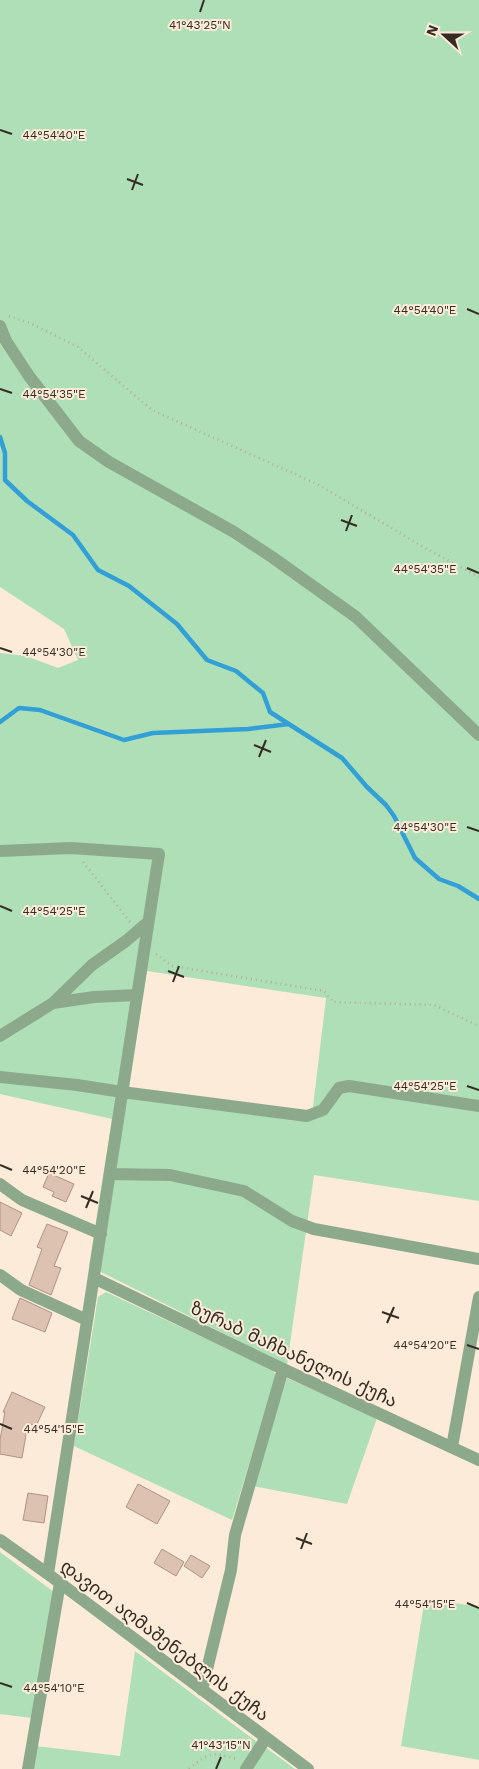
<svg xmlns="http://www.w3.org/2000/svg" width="479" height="1769" font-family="'Work Sans','Noto Sans Georgian',sans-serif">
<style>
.green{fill:#aedfb6;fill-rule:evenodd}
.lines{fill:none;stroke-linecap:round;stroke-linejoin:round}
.stream{stroke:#32a0d6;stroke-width:4.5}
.building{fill:#dec2b1;stroke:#ad9383}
.path{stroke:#b7a999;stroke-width:2.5;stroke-dasharray:1 4;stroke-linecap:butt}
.minor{stroke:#8caa8b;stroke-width:12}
.ticks{fill:none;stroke:#352d24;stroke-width:2}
.labels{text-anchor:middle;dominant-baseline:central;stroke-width:4;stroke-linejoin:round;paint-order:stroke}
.street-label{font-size:18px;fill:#352d24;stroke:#fcebd8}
.ticks-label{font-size:12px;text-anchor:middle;fill:#352d24;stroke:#fcebd8;stroke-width:4;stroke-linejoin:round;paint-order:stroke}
</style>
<rect width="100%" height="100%" fill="#fcebd8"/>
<path class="green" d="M0 0H479V1201L314 1175 287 1365 89 1266 112 1119 0 1094V653L26 656 58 668 78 660 64 629 0 587ZM147 971 326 998 312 1115 128 1089Z
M106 1292 273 1370 276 1376 232 1520 74 1446 98 1297Z
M287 1378 377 1418 347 1504 253 1486Z
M0 1552 54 1592 32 1718 0 1714Z
M425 1598 479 1607V1760L401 1746Z
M135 1651 257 1742 240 1769H32L36 1746 120 1756Z
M265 1747 295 1769H251Z"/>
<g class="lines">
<path class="stream" d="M0 437 5 453V480L27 501 73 535 98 570 129 586 177 624 207 660 236 671 263 693 270 712 342 758 367 787 386 805 394 816 415 858 439 879 458 886 479 899
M0 722 19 708 40 710 124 740 153 733 248 729 289 724"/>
</g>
<path class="building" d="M49 1173 74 1184 66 1202 52 1196 54 1192 43 1187Z
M0 1202 22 1213 11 1236 0 1230Z
M47 1224 68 1232 54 1266 61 1268 51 1295 29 1285 42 1249 37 1247Z
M20 1298 52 1313 45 1332 12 1319Z
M12 1392 45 1407 36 1426 28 1423 22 1458 0 1454V1440L5 1412H3Z
M138 1484 170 1501 157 1524 126 1507Z
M28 1493 48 1496 44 1523 23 1520Z
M162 1549 184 1562 176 1576 154 1563Z
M191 1555 210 1566 202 1578 184 1566Z"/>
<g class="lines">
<path class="path" d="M9 316 30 323 78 347 152 410 317 484 425 548 479 577
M83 862 130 922
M156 954 172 966 324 991 333 1002 434 1005 479 1026
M189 1769C210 1752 211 1752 237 1759"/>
<path class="minor" d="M0 326 6 341 29 376 79 441 109 462 234 532 272 557 356 617 479 735
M0 851 71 848 159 854 48 1574
M53 1003 94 997 137 995
M0 1036 53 1003 92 965 126 941 148 922
M0 1077 77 1085 122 1092 307 1116 323 1110 339 1088 349 1086 479 1106
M110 1174 170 1175 244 1191 292 1221 314 1229 479 1259
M0 1184 22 1200 101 1234
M0 1275 21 1290 87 1320
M94 1278 283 1369 479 1460
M452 1447 479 1297
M0 1540 48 1574 308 1769
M202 1690 231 1570 235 1535 283 1369
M28 1769 60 1583
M246 1769 266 1738"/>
</g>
<path class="ticks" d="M200 12 204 0M0 130 12 134M127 179 143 185M132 190 138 174M467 309 479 314M0 389 12 393M341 520 357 526M346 531 352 515M467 568 479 573M0 648 12 652M254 745 271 752M259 757 266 740M467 827 479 831M0 906 12 911M168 971 184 977M173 982 179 966M467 1086 479 1090M0 1165 12 1170M81 1196 98 1203M86 1208 93 1191M382 1312 399 1318M387 1323 394 1307M467 1345 479 1349M0 1424 12 1429M296 1538 312 1544M301 1549 307 1533M467 1603 479 1608M0 1683 12 1687M216 1769 221 1757"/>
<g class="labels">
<g class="street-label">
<text transform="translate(294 1354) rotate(25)">ზურაბ მაჩხანელის ქუჩა</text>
<text transform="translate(165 1640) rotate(37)">დავით აღმაშენებლის ქუჩა</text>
</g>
</g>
<g class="ticks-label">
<text x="200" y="29">41°43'25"N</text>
<text x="54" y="139">44°54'40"E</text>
<text x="425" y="314">44°54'40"E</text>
<text x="54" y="398">44°54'35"E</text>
<text x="425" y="573">44°54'35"E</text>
<text x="54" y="656">44°54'30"E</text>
<text x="425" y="831">44°54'30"E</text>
<text x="54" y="915">44°54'25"E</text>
<text x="425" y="1090">44°54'25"E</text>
<text x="54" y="1174">44°54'20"E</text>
<text x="425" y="1349">44°54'20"E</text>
<text x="54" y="1433">44°54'15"E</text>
<text x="425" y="1608">44°54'15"E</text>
<text x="54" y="1692">44°54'10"E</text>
<text x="221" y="1749">41°43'15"N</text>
</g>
<g transform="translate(444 35) rotate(291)" stroke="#fcebd8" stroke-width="4" paint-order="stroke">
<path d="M0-4L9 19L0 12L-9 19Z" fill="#352d24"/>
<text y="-8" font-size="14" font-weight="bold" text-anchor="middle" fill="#352d24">N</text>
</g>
</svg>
